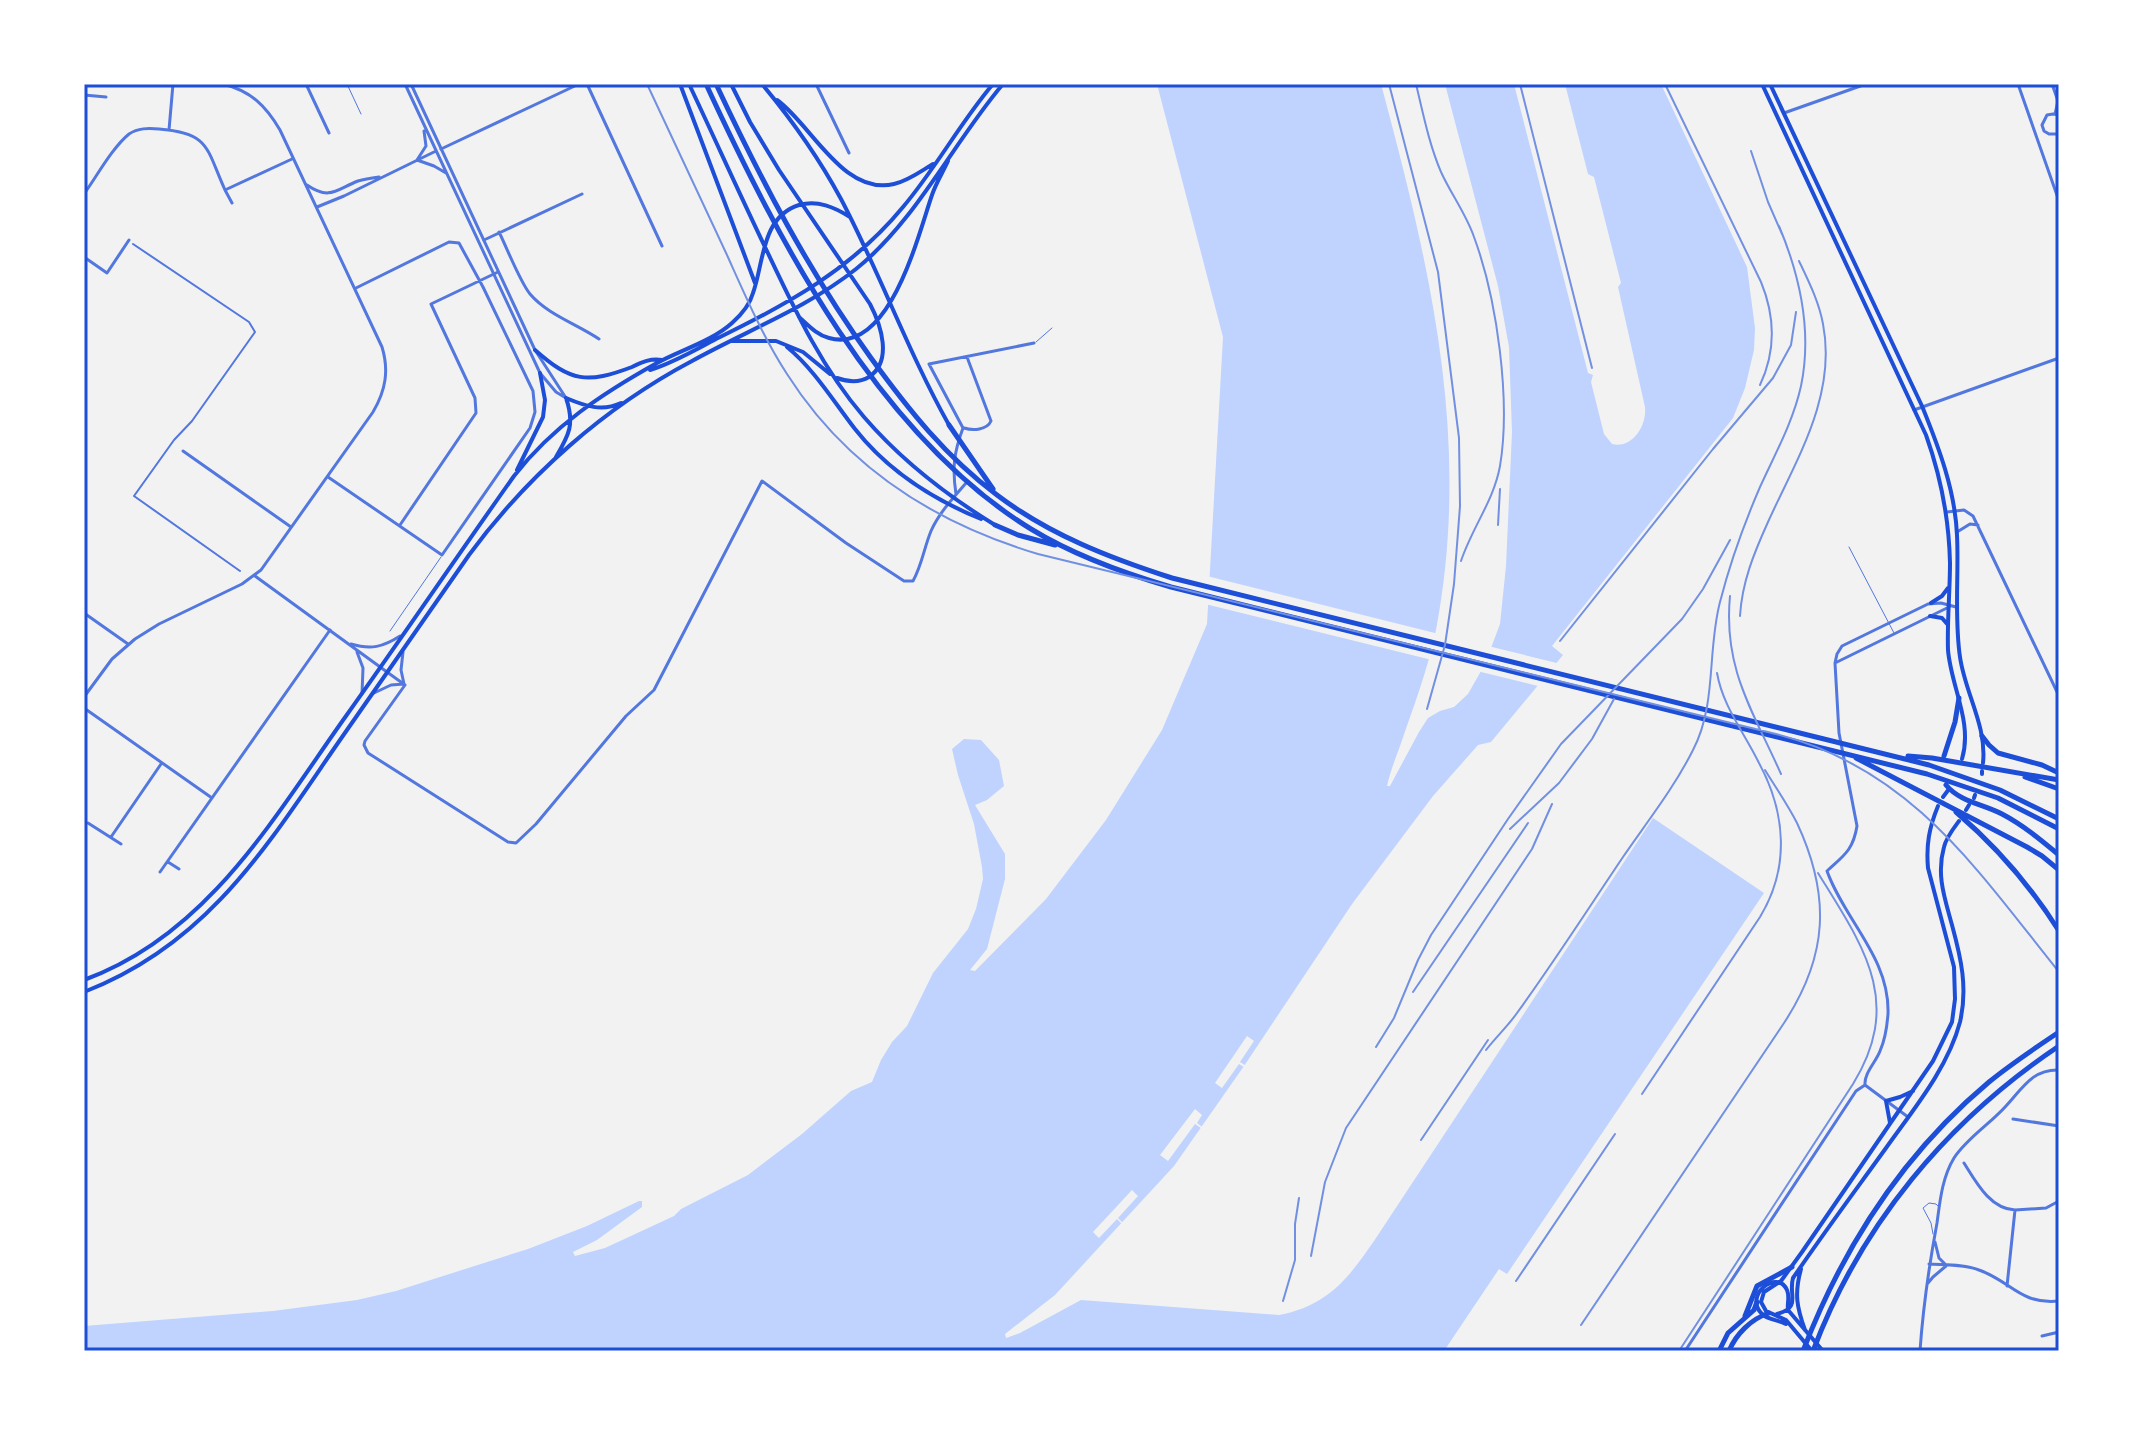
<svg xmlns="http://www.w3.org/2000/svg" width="2143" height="1435" font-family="'Nunito Sans',sans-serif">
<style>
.water{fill:#bfd3fe}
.pier{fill:#f2f2f2}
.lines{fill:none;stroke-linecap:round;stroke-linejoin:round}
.service{stroke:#5277de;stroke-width:1}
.pedestrian{stroke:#5277de;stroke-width:2}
.minor{stroke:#5277de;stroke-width:3}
.tertiary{stroke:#5277de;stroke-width:3}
.secondary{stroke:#1d4ed8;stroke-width:4}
.primary{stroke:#1d4ed8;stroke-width:4}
.motorway{stroke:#1d4ed8;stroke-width:5}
.rail{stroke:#7290e2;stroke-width:2}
.neatline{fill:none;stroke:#1d4ed8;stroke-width:3}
</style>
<rect width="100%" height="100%" fill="#f2f2f2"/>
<path class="water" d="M1157 84H1381C1430 267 1472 439 1436 630 1428 669 1413 708 1400 746 1395 759 1390 773 1387 786H1390L1419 732 1428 718 1440 711 1454 707 1468 694 1485 664 1500 624 1506 566 1512 432 1509 347 1498 286 1445 84H1514L1588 373 1593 375 1591 382 1604 434 1612 444C1632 449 1647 426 1645 407L1618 287 1621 283 1594 177 1588 174 1565 84H1661L1747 267 1755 328 1754 350 1745 388 1733 418 1552 646 1563 655 1491 742 1478 745 1433 796 1352 904 1244 1066 1174 1166 1055 1295 1005 1334 1006 1338 1020 1333 1081 1300 1279 1315C1327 1306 1348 1279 1374 1241L1653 818 1764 893 1507 1274 1499 1269 1444 1351H84V1326L273 1311 357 1300 396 1291 528 1249 587 1226 639 1201H642V1207L597 1240 573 1252 575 1256 605 1248 674 1216 681 1209 748 1175 802 1134 851 1091 872 1082 881 1060 892 1042 907 1026 933 973 968 929 976 909 983 879 982 867 974 824 958 775 952 749 964 739 981 740 999 760 1004 786 987 800 975 805 1005 854V879L987 949 970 970 975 971 1046 899 1106 820 1162 730 1207 624 1223 337Z"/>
<path class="pier" d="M1207 576 1439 634 1432 660 1205 604Z
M1488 646 1561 664 1542 687 1477 671Z
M1247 1036 1254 1041 1240 1062 1248 1067 1247 1069 1239 1064 1222 1088 1215 1083Z
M1195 1109 1202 1115 1197 1123 1205 1129 1204 1130 1195 1124 1168 1161 1160 1155Z
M1132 1190 1138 1196 1118 1218 1125 1225 1124 1226 1117 1219 1099 1238 1093 1232Z"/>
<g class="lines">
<path class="service" d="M347 84 361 114
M1036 342 1052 328
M1849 547 1894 633
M390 631 441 557
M1933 1234 1931 1223 1923 1208 1929 1203 1936 1204 1938 1206"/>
<path class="pedestrian" d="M133 244 249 322 255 332 192 421 174 440 134 496 240 571"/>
<path class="minor" d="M306 84 329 133
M587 84 662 246
M816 84 849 153
M2018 84 2059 201
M2052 84 2058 101 2055 114
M84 95 106 97
M1784 113 1866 84
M2059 115 2053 114 2047 115 2042 125 2044 131 2049 134H2059
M169 130 173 84
M441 149 579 84
M84 194C97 176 112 148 129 134 138 128 148 128 159 129 210 133 206 148 225 190
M232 203 225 190 292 159
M499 232C507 248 520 282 530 294 548 315 577 324 599 339
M484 240 582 194
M84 257 107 273 129 240
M1914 410 2059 358
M964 428C973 431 987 430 991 421L967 357
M183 451 291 527
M328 477 442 555 530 428 535 412 533 391 483 287 459 243 449 242 356 288
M956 494C952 468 954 452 963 428L929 364 1034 343
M1947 512 1964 510 1973 516 2059 696
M400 525 476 413 475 398 431 304 498 272
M1957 532 1970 524 1978 525
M84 613 128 644
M1835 663 1949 607
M387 672 405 685 365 741 364 745 368 753 508 842 516 843 536 824 626 716 654 690 762 481 846 543 904 581H913C922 565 924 548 931 531 939 513 953 498 966 483
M374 693 391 685 404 684 401 670 403 652
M84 708 212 798
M88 823 121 844
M111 837 161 764
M168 862 179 869
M160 872 330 630
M1865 1085 1908 1117
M2013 1119 2059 1126
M1964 1163C1976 1182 1990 1209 2015 1210
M1935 1242 1939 1258 1945 1264
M1929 1264C1945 1265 1964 1264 1979 1270 2011 1281 2020 1305 2059 1301
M1928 1283 1933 1277 1946 1266
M2007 1286 2015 1210 2046 1208 2059 1201
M2042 1336 2059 1332
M1685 1351 1856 1091 1865 1085C1864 1073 1876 1062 1880 1051 1885 1040 1887 1027 1888 1014 1890 958 1845 921 1827 871 1843 856 1853 851 1857 826L1839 733 1835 663 1837 654 1842 646 1928 604 1941 603 1956 607
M1920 1351C1923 1308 1929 1266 1937 1223 1940 1201 1942 1178 1954 1158 1967 1138 1990 1124 2006 1106 2022 1089 2032 1069 2059 1070"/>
<path class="tertiary" d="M405 84 540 373 556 392 566 398
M411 84 535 350 566 398
M417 160 426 146 424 131
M417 160 434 166 446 173
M307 185C330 201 337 189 358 181 365 179 372 178 379 177
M317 207 344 196 436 151
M255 576 387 672
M351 644C371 650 383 647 400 636
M357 652 363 668 362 694
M84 697 112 659 135 639 159 624 242 584 261 570 373 412C386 390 389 370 382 347L280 130C266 106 251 91 223 84"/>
<path class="secondary" d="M1762 84 1926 435C1941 477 1949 518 1950 563 1950 592 1947 621 1948 650 1951 687 1973 722 1962 759
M1770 84 1922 406C1939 448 1955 490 1957 535 1959 575 1954 617 1960 657 1965 693 1987 726 1983 763
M1931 603 1942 596 1948 588
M1930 616 1942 618 1948 625
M1982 774V771
M1943 797 1949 789
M1974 798 1975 795
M1966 810 1969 805
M1890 1123 1886 1101 1900 1097 1913 1091
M1801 1269C1794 1294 1797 1308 1805 1330
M1777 1314C1802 1307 1788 1295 1793 1278 1823 1234 1855 1191 1886 1148 1913 1110 1948 1068 1960 1022 1968 988 1961 958 1952 925 1945 899 1936 875 1944 847 1946 838 1953 829 1959 821
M1786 1324C1779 1320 1768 1320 1762 1314 1743 1296 1777 1268 1787 1290 1790 1297 1787 1303 1788 1310L1823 1351
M1812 1351 1786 1320 1766 1311 1761 1302 1764 1292 1781 1281 1802 1252 1933 1061 1952 1022 1955 999 1954 967 1928 868C1926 845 1929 828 1938 806"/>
<path class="primary" d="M680 84 755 283
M689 84C715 139 740 195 766 249 794 308 821 367 864 417 901 460 946 495 995 525
M731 84 750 122 779 170 870 304C881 325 893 361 869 377 859 383 848 382 837 378
M762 84C792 120 819 158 841 199 880 273 908 352 949 425
M777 100C811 124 843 196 894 184 908 181 921 171 933 164
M799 317C808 325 817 335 829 338 890 355 918 235 932 195 936 183 943 172 948 161
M732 341H776L803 352 830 374
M787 347C814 369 834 402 855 429 888 471 932 499 981 519
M535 350C571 382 587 384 632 367 642 362 651 358 662 360
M650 370C673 363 695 350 716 339 788 304 852 269 903 207 936 168 960 123 993 84
M566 398C585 406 602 412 621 403
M556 457C569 435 575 424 566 398
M517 470 543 417 545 400 540 373
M84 980C208 935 274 817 346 716 403 636 458 555 514 476 553 426 603 393 657 363 681 350 712 341 732 323 741 315 750 304 753 293 764 263 761 217 799 205 818 200 834 207 850 217
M84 992C209 944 268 844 340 740 383 678 426 617 469 555 527 476 605 407 692 361 746 331 807 308 856 269 916 221 953 143 1003 84"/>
<path class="motorway" d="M706 84C779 242 879 436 1031 529 1075 556 1123 573 1171 587L1927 774 1998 798 2059 829
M716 84C761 180 809 272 871 358 908 409 946 457 997 495 1050 535 1110 558 1172 578L1929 765 2000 790 2059 819
M949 425 993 489
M995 525 1018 535 1055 545
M1982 736 1989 745 1998 753 2042 765 2059 773
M1908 756 1932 758 2059 780
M1944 756 1955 722 1959 698
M1856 758 2027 847 2042 856 2059 870
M2025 777 2059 789
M1946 785C1960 802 1983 804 2002 814 2023 825 2041 840 2059 855
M1956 812C1997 847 2030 885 2059 931
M1745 1316 1757 1286 1792 1267
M1719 1351 1728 1333 1754 1310 1757 1302
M1729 1351C1736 1334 1751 1319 1769 1313
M1803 1351C1843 1247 1903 1154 1989 1082 2011 1064 2035 1048 2059 1032
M1813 1351C1861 1224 1947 1121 2059 1046"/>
<path class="rail" d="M647 84C674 141 700 198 727 255 745 295 763 337 787 374 846 467 934 523 1038 554L1776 734C1911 768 1977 870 2059 972
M1389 84 1438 272 1459 438 1460 506 1454 584 1445 645 1427 709
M1416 84C1423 113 1429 144 1441 172 1451 194 1466 214 1474 237 1497 299 1511 400 1500 466 1494 500 1472 528 1461 561
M1520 84 1592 368
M1665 84 1761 282C1775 316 1776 351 1760 385
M1751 151 1768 202 1782 234
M1498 525 1500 489
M1730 596C1723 669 1753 711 1781 774
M1740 616C1742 582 1754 553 1768 522 1796 460 1837 396 1823 324 1819 302 1809 282 1799 261
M1560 641 1713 449 1773 378 1791 345 1796 312
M1510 829 1559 783 1592 739 1614 699
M1413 992 1528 823
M1376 1047 1394 1018 1418 960 1431 935 1508 819 1561 744 1682 619 1703 589 1730 540
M1486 1050C1496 1037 1508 1026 1517 1013 1554 962 1588 909 1623 857 1647 822 1674 788 1693 750 1717 704 1707 651 1720 602 1730 563 1744 524 1760 487 1775 454 1793 422 1801 386 1812 333 1800 276 1779 226
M1642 1094 1760 917C1790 868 1786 813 1759 763 1744 732 1723 707 1717 673
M1421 1140 1488 1040
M1311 1256 1325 1182 1346 1128 1532 849 1552 804
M1516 1281 1615 1134
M1283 1301 1295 1260V1224L1299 1198
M1581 1325 1784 1023C1828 956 1831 896 1797 823 1788 805 1776 788 1765 770
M1679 1351 1853 1084C1904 1001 1863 946 1818 873"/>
</g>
<rect width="2143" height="1435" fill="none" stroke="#ffffff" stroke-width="172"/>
<rect x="86" y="86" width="1971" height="1263" class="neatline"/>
</svg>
